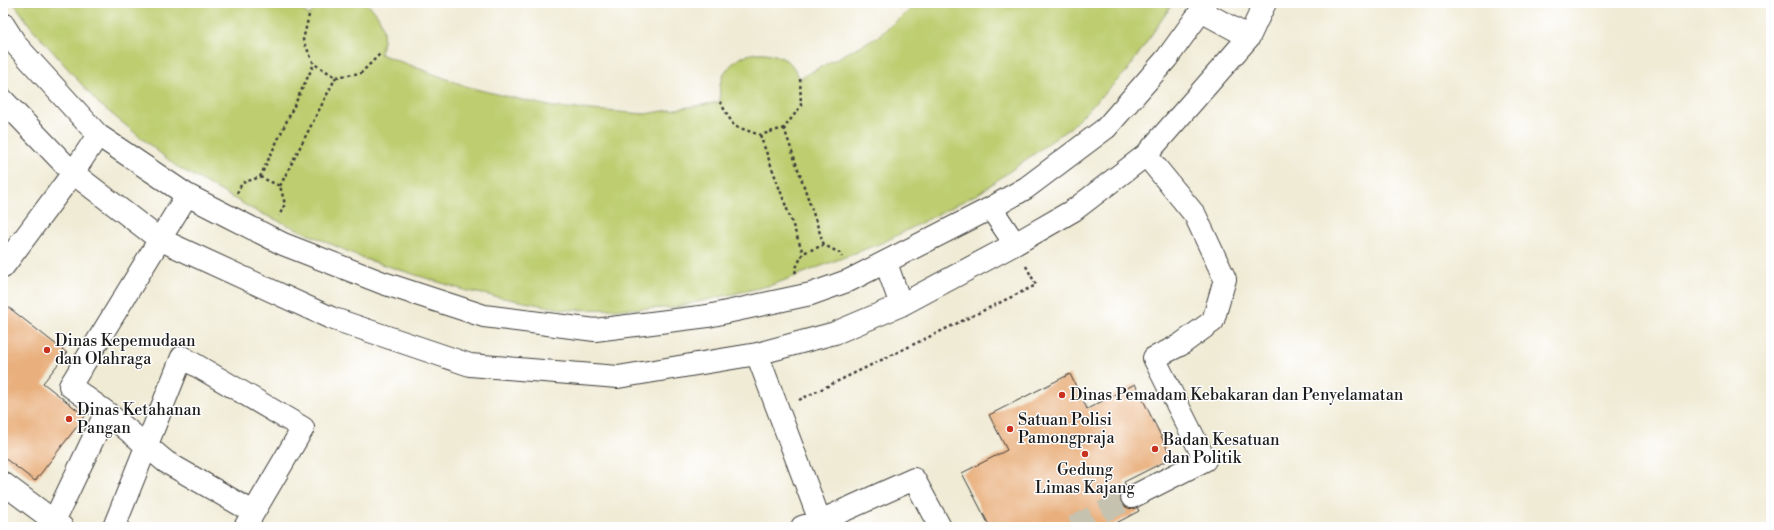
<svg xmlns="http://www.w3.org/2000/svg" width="1774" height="530" font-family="'Libre Bodoni',serif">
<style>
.green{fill:#bdcd70;stroke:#6c7446}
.building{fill:#e9b07e}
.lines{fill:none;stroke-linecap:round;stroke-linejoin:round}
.minor-tunnel{stroke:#c6c2b0;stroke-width:22;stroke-dasharray:22 11;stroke-linecap:butt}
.minor-casing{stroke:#3c3b38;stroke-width:24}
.path{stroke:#3c3b38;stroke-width:2.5;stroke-dasharray:3 3;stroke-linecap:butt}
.minor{stroke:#fff;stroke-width:22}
.poi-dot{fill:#c8321e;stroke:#fff;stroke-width:1.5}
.labels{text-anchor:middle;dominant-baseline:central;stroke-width:3;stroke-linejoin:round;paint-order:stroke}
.poi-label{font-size:16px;fill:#1c1c1c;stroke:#fff;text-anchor:start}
</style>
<rect width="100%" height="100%" fill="#fff"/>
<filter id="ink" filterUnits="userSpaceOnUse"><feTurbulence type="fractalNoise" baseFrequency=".025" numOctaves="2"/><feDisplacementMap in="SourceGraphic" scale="8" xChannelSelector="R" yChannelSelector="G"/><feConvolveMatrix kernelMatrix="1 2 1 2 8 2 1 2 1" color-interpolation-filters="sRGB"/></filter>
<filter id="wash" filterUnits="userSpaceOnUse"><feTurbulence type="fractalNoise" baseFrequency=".012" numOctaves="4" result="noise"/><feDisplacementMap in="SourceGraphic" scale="16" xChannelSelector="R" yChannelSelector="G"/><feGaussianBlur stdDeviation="0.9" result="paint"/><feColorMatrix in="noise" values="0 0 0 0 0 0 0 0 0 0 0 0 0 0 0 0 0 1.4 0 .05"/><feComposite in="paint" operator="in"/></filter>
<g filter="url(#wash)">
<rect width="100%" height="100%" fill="#f0ebd5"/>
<path class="green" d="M14 3H292L309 15 321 3H365C377 10 385 25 383 39 383 44 381 49 380 54L471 88 553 107 645 114 720 102C720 97 719 89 720 84 729 52 766 44 790 63 794 67 797 74 800 78L877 37 918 3H1173L1127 71 1071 127 981 192 884 242 772 285 672 308 566 310 467 291 365 259 256 211 176 166 98 103 31 27Z"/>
<g id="blocks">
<path class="building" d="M3 303 67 353 43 383 85 416 35 481 3 457Z
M1070 374 1087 409 1135 384 1172 458 1124 482 1139 511 1109 527H1046L1044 523 1036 527H990L962 473 1007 450 989 415Z"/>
</g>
</g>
<g filter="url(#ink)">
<use href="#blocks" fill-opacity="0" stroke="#3c3b38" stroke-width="1"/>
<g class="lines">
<path class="minor-tunnel" d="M1073 527 1132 497"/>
<g class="minor-casing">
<path id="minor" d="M1201 11 1249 37
M3 24 17 46 98 135 187 195 226 215 283 244 383 283 484 316 595 330 708 316 811 294 850 280 991 208 1026 188 1106 128 1167 58 1201 11 1205 3
M3 100 73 173 159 239 331 318 470 365 618 377 757 354 835 333 901 305 1015 244 1074 210 1146 155 1249 37 1265 3
M187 195 70 386 106 412 166 462 253 512
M991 208 1015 244
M886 263 901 305
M3 267 73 173 98 135
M757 354 820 521 914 479 940 527
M3 483 54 521
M1132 497 1205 460 1154 358 1180 345 1213 321 1225 279 1195 215 1146 155
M62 527 54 521 106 412
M114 527 182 357 303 428 245 527
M802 527 820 521"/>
</g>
<path class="path" d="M309 15 303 40 314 64 336 77 361 73 380 54
M720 102 734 126 760 135 784 128 801 106 800 78
M784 128 824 245
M760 135 803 253
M260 177 314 64
M280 186 336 77
M237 193 242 183 260 177 280 186 285 204 279 216
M796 273 795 270 803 253 824 245 840 253 842 257
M799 400 1036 285 1026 266"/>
<use href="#minor" class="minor"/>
</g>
</g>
<g class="poi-dot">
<circle cx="47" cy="350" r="4"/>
<circle cx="1062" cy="395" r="4"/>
<circle cx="69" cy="419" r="4"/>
<circle cx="1010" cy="429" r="4"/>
<circle cx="1155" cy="449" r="4"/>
<circle cx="1085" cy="454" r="4"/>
</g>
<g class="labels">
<g class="poi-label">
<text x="55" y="341">Dinas Kepemudaan<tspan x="55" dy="18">dan Olahraga</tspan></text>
<text x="1070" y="395">Dinas Pemadam Kebakaran dan Penyelamatan</text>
<text x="77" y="410">Dinas Ketahanan<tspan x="77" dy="18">Pangan</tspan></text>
<text x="1018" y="420">Satuan Polisi<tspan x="1018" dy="18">Pamongpraja</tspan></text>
<text x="1163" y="440">Badan Kesatuan<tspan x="1163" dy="18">dan Politik</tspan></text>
<text x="1085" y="470" text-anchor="middle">Gedung<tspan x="1085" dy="18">Limas Kajang</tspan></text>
</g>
</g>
<rect width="1774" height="530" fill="none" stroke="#fff" stroke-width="16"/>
</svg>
